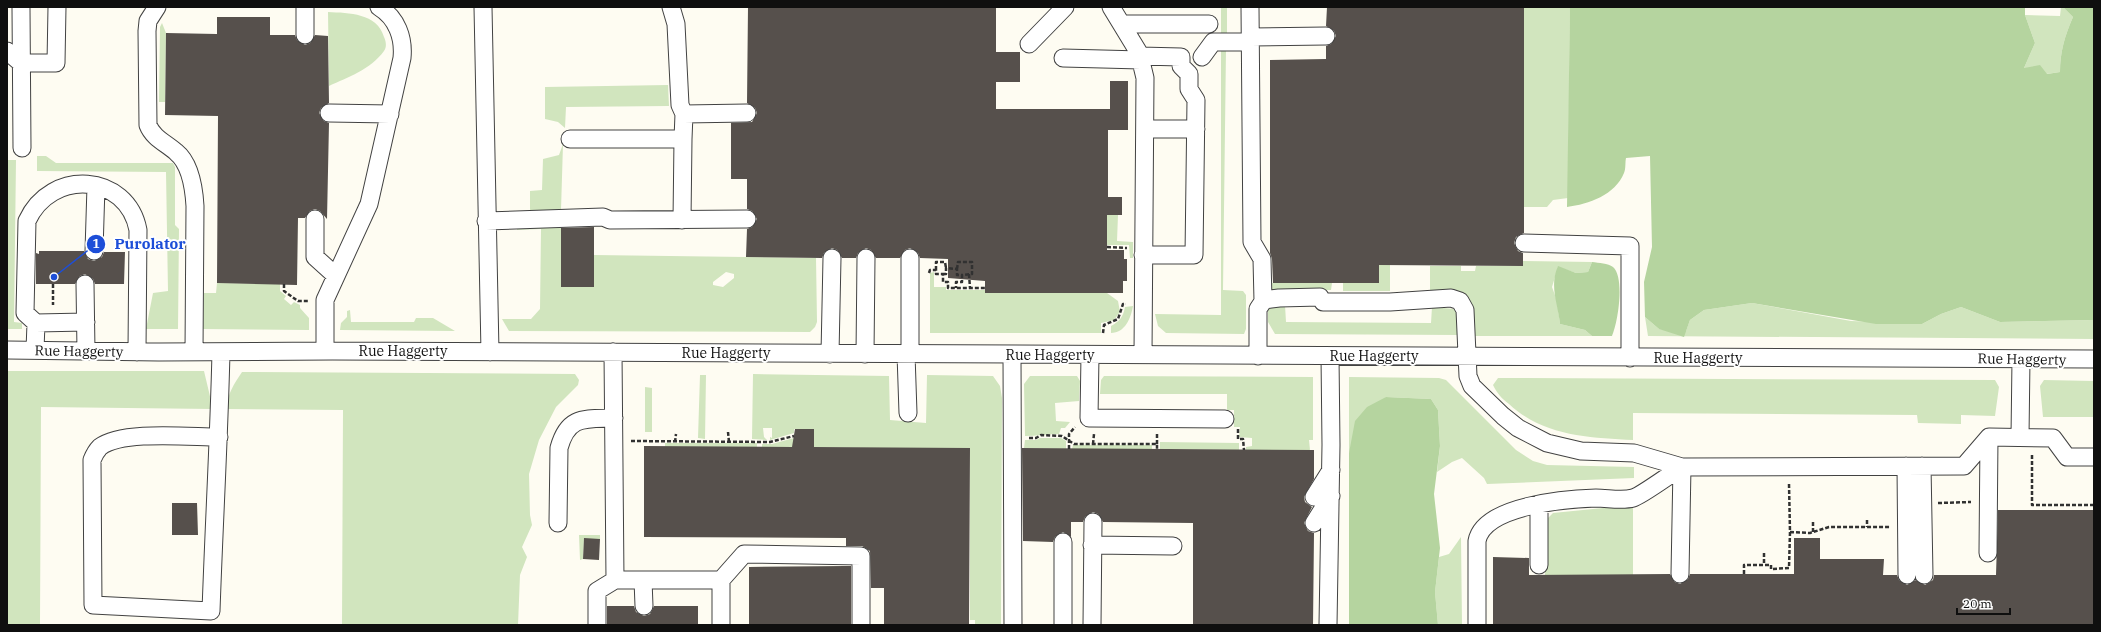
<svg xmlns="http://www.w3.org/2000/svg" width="2101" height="632" font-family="'IBM Plex Serif',serif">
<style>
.green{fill:#d1e5be;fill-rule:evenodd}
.forest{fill:#b5d49f}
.building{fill:#56504c}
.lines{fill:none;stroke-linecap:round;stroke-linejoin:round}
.minor-casing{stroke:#424242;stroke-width:19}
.path{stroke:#313131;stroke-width:2.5;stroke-dasharray:4 2;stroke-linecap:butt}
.minor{stroke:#fff;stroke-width:17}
.labels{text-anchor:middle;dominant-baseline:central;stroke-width:4;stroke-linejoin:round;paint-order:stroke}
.street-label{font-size:14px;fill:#0f0f0f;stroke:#fff}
.leader{fill:none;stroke:#1d4ed8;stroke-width:1.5}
.callout-dot{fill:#1d4ed8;stroke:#fff;stroke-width:1.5}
.mark-label{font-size:12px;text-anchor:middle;font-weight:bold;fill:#fff}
.callout-label{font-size:15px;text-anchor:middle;font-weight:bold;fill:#1d4ed8;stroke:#fff;stroke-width:4;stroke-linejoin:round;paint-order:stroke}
</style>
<rect width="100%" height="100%" fill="#fefcf2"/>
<path class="green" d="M1221 7H1227V36H1221Z
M1524 7H1570L1568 198 1553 200 1547 207H1524Z
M2061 7H2063L2073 17C2065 35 2060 52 2060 72L2046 74 2024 68 2035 43 2025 15 2060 16Z
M328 12C349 13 377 13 384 37 386 41 387 47 384 51 370 70 348 77 329 86Z
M162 23 166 33 165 102H159L160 27Z
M1221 49H1226L1223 290 1243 291 1246 295V329L1244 334 1166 333 1158 326 1155 314 1221 315Z
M668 85 669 106 566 107 565 128 558 122 545 119V87Z
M563 144 561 210 530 213V191L542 190 543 159 559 155Z
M37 156H46L56 163H173L175 167V225L179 229 178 329H146L153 293 168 291 166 172 37 171Z
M7 160H16L14 322 22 323V329H7Z
M1107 214 1118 215 1117 241 1133 242V258H1130L1129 245H1107Z
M561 222V287H594V255L816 258 817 322 815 327 810 332 509 331 502 319H531L540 309 541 229 517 230V224ZM726 272 734 274V278L723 287 713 285V282Z
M1523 261 1592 262 1588 272 1576 273 1558 267 1552 287 1557 301 1560 324 1585 330 1592 336H1474C1473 293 1471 296 1430 292V266H1461V271H1475L1476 266H1523Z
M1379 265H1390V291H1343V283H1379Z
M934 272V287H946V290H985V293H1107L1118 301 1120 312 1114 320 1101 323V333H930V273Z
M217 283 280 284V291L286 296 284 299 291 305 294 302 300 305V308L309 318V330L203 329 204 293H216Z
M1270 283H1332L1331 290 1270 291Z
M1752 303 1851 321 1922 324 1941 314 1961 307 2000 322 2094 320V339L1648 336 1645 317 1659 329 1686 331 1690 320 1704 310Z
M1272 305H1285L1286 322 1431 323 1432 307 1455 309 1458 315V335L1275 334 1268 322V308Z
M1133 306C1131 318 1125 333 1111 333V326C1120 321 1123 317 1125 307Z
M350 310 351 322H414L416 318H433L455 331 340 330 341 323 347 317V311Z
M7 371H204L213 409 41 407 40 625H7Z
M242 372 575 374 579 380 578 385 556 407 539 440 529 474 530 515 532 525 522 547 527 557 520 575 518 625H342L343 410 227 409C227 394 234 384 242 372Z
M753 374 889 376 890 420 926 423 927 375 993 376 1000 386 1002 398 1001 625H975V620H970V449L762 447V444H772L794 438V443H814V429H794V433L770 440V437L772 438V428H763L764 437 767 440 752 439Z
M700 375H706L705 439 698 438Z
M1030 376H1077L1080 381 1079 401 1055 403 1056 421 1070 422 1065 428H1061L1059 434C1047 434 1037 436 1025 436L1024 384Z
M1104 376 1313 377V440H1309L1310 450H1246V447L1252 446V438L1239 437 1240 427H1234V410H1227V394H1100L1101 380Z
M1349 377 1439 378 1446 380 1516 450 1533 461 1547 465 1634 467V478L1487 484 1484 478 1462 458 1452 462 1437 472 1440 446 1438 410 1431 399 1386 397 1349 453Z
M1498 378 1995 380 1999 387 1995 416 1961 415V424L1918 423 1917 415 1633 413V440C1589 438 1543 436 1509 404 1502 399 1497 393 1493 385Z
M2044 380 2094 381V417H2043L2040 386Z
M645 387 652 388V432H645Z
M1040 438H1061L1066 441V449L1024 448 1025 440H1036Z
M1160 442 1239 443V450L1160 449Z
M665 443H757V447H665Z
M1073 445H1152V449H1072Z
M1633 505V575H1545L1546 520 1553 513Z
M579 535H600V539H584L583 559 580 560Z
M1461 537 1462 625H1438L1435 592 1439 557 1449 554Z"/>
<path class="forest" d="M1570 7H2025V15L2035 43 2024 68 2040 65 2047 74 2060 72C2060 52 2065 35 2073 17L2063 7H2094V320L2000 322 1961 307 1941 314 1922 324H1876L1752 303 1704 310 1690 320 1684 337 1659 329 1645 317 1644 282 1652 247 1650 156 1626 158C1625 162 1626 169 1624 173 1615 195 1589 204 1567 207Z
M1592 262C1599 263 1608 263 1613 267 1625 277 1618 323 1612 336H1592L1585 330 1560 324C1558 304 1549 286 1558 266L1576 273 1588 272Z
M1386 397 1431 399 1438 410 1440 446 1434 494 1440 548 1435 592 1438 625H1349V453L1355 421 1367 407Z"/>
<path class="building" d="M748 7H996V52H1020V82H996V109H1110V81H1128V130H1108V197H1122V215H1107V250H1124V259H1127V281H1123V293H985V281L948 278V259L920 258 918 253 910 248 905 250 900 258H876L871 250 866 248 858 253 856 258H842L837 250 832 248 824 253 822 258 746 257 747 229 752 227 757 219 752 211 747 209V179H731V123L752 122 757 113 755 108 747 103Z
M1327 7H1524V233L1516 237 1514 243 1518 251 1523 253V266L1379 265V283H1273L1272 259 1270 253V60L1326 59V46L1331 44 1336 36 1334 31 1326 26Z
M217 17H270V35H295L297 40 305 45 310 43 315 35 328 36 329 103 321 108 319 113 324 121 329 123 327 219 320 211 315 209 310 211 305 218H298L297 285 217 283 218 116 165 115 166 33 217 34Z
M594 227V287H561V228Z
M39 251H84L88 259 94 261 102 257 104 252H125L124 284H95L93 279 85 274 80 276 75 284H36V253L39 254Z
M795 429H814V447L970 448 969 625H884V588H871L870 551 862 546H846V538L644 537V446L792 447Z
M1022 448 1314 450V479L1304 497 1305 502 1312 507 1304 523 1308 531 1314 533 1313 625H1193V523L1103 522 1098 514 1093 512 1085 517 1083 522H1071V537L1063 532 1055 537 1053 542 1023 541Z
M172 503H197L198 535H172Z
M1998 510H2094V625H1493V557L1529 558V575L1670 574 1675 582 1680 584 1688 579 1690 574H1794V538H1820V559H1884L1883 575H1897L1899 580 1907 585 1916 580 1925 585 1933 580 1934 575H1996Z
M584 538 600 539 599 560 583 559Z
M845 566H851V625H749V567Z
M607 606H634L636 612 644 616 650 614 654 606H698V625H607Z"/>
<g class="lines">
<g class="minor-casing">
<path id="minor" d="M157 7 148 21 147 31 148 125C153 138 166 143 176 152 191 164 194 189 195 206L194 352
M483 7 490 352
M671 7 676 24 680 105 684 114 683 139
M1111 7 1139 53 1145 78 1143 355
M1250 7 1252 242 1262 259 1263 301
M21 8 22 148
M1122 24H1209
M305 35V7
M1251 37 1326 36
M1029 44 1065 7
M7 51 21 63H56L57 7
M1140 56 1181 57V66L1189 74V89L1196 100 1194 255H1143
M1202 57 1213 42H1250
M1063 58 1141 60
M329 113 390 114
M684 114 747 113
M1145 129H1196
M570 139H683L682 220
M315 219V257L336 276
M486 221 603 217 610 220 747 219
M1524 243 1630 246V358
M94 251 96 186
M910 258V354
M85 284 86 351
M36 323 86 322
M7 350 159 352 332 351 2094 359
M35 350 36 323 25 313 27 221C51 168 127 173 138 230L137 352
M325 351V300L369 204 402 58C404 38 397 18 379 7
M613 352 615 580H721V625
M830 354 832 258
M865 354 866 258
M906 354 908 413
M1012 355 1013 625
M1090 355 1089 418 1225 419
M1258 356V309L1264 300 1279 298 1320 297 1323 302H1390L1451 298 1460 301 1465 310 1468 376 1472 386 1503 416 1518 428 1547 443 1581 451 1634 453 1682 467 1964 466 1989 437 2053 438 2067 457H2094
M219 437C190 437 122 430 100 447 96 451 94 455 92 460L93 605 211 611C214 524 219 438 221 352
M2020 437 2021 359
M1906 466 1907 575
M1922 466 1924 575
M1314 497 1331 470
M1539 504V565
M558 523 559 448C568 415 585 419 614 418
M1314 523 1331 496
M1063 542V625
M1092 545 1173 546
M1988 553 1989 437
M1680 574 1682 467
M643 580 644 606
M721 580 744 554 861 556V625
M597 625V591L615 580
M1092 625 1093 522
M1328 625 1331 445 1330 356
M1477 625V541C1484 505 1567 499 1596 498 1608 498 1622 501 1633 498 1641 496 1672 473 1682 467"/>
</g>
<path class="path" d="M1107 247 1127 248
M957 269 958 262H972V274L962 275
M936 270V262H945L946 268
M929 273 930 270H936V274H943V282H948V288H985
M943 274H946V268L957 269V275H962V282H956V288
M969 274 970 288
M53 284V305
M284 284V291L298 301H309
M1103 333 1104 325 1118 319 1123 304H1126
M1238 429V439H1243L1244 450
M728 432 729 442
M1029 438H1036L1041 435 1062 436 1074 444H1157V449
M631 441 770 442 794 436
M675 442 676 434
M1093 444 1094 434
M1157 444V434
M1069 449V434L1075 427
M2032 455V505H2094
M1789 484 1790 532 1810 533 1829 527H1890
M1938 503 1971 502
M1867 520V527
M1813 532V522
M1764 553V565
M1744 574V565H1771V569L1789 568 1790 532"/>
<use href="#minor" class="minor"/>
</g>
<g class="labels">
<g class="street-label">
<text transform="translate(79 351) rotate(1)">Rue Haggerty</text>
<text x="403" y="351">Rue Haggerty</text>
<text x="726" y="353">Rue Haggerty</text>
<text x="1050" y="355">Rue Haggerty</text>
<text x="1374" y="356">Rue Haggerty</text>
<text x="1698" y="358">Rue Haggerty</text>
<text transform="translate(2022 359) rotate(1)">Rue Haggerty</text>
</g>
</g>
<path class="leader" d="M54 277L96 244"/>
<g class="callout-dot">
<circle cx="54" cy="277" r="4"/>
<circle cx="96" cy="244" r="10"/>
</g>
<g class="mark-label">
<text x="96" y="248">1</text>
</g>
<g class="callout-label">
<text x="150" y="249">Purolator</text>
</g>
<rect width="2101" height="632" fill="none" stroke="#0f0f0f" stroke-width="16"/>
<path d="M1957 608v6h53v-6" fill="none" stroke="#0f0f0f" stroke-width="2"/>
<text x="1963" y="608" font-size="12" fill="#0f0f0f" stroke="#ffffff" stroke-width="3" paint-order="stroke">20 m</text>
</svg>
